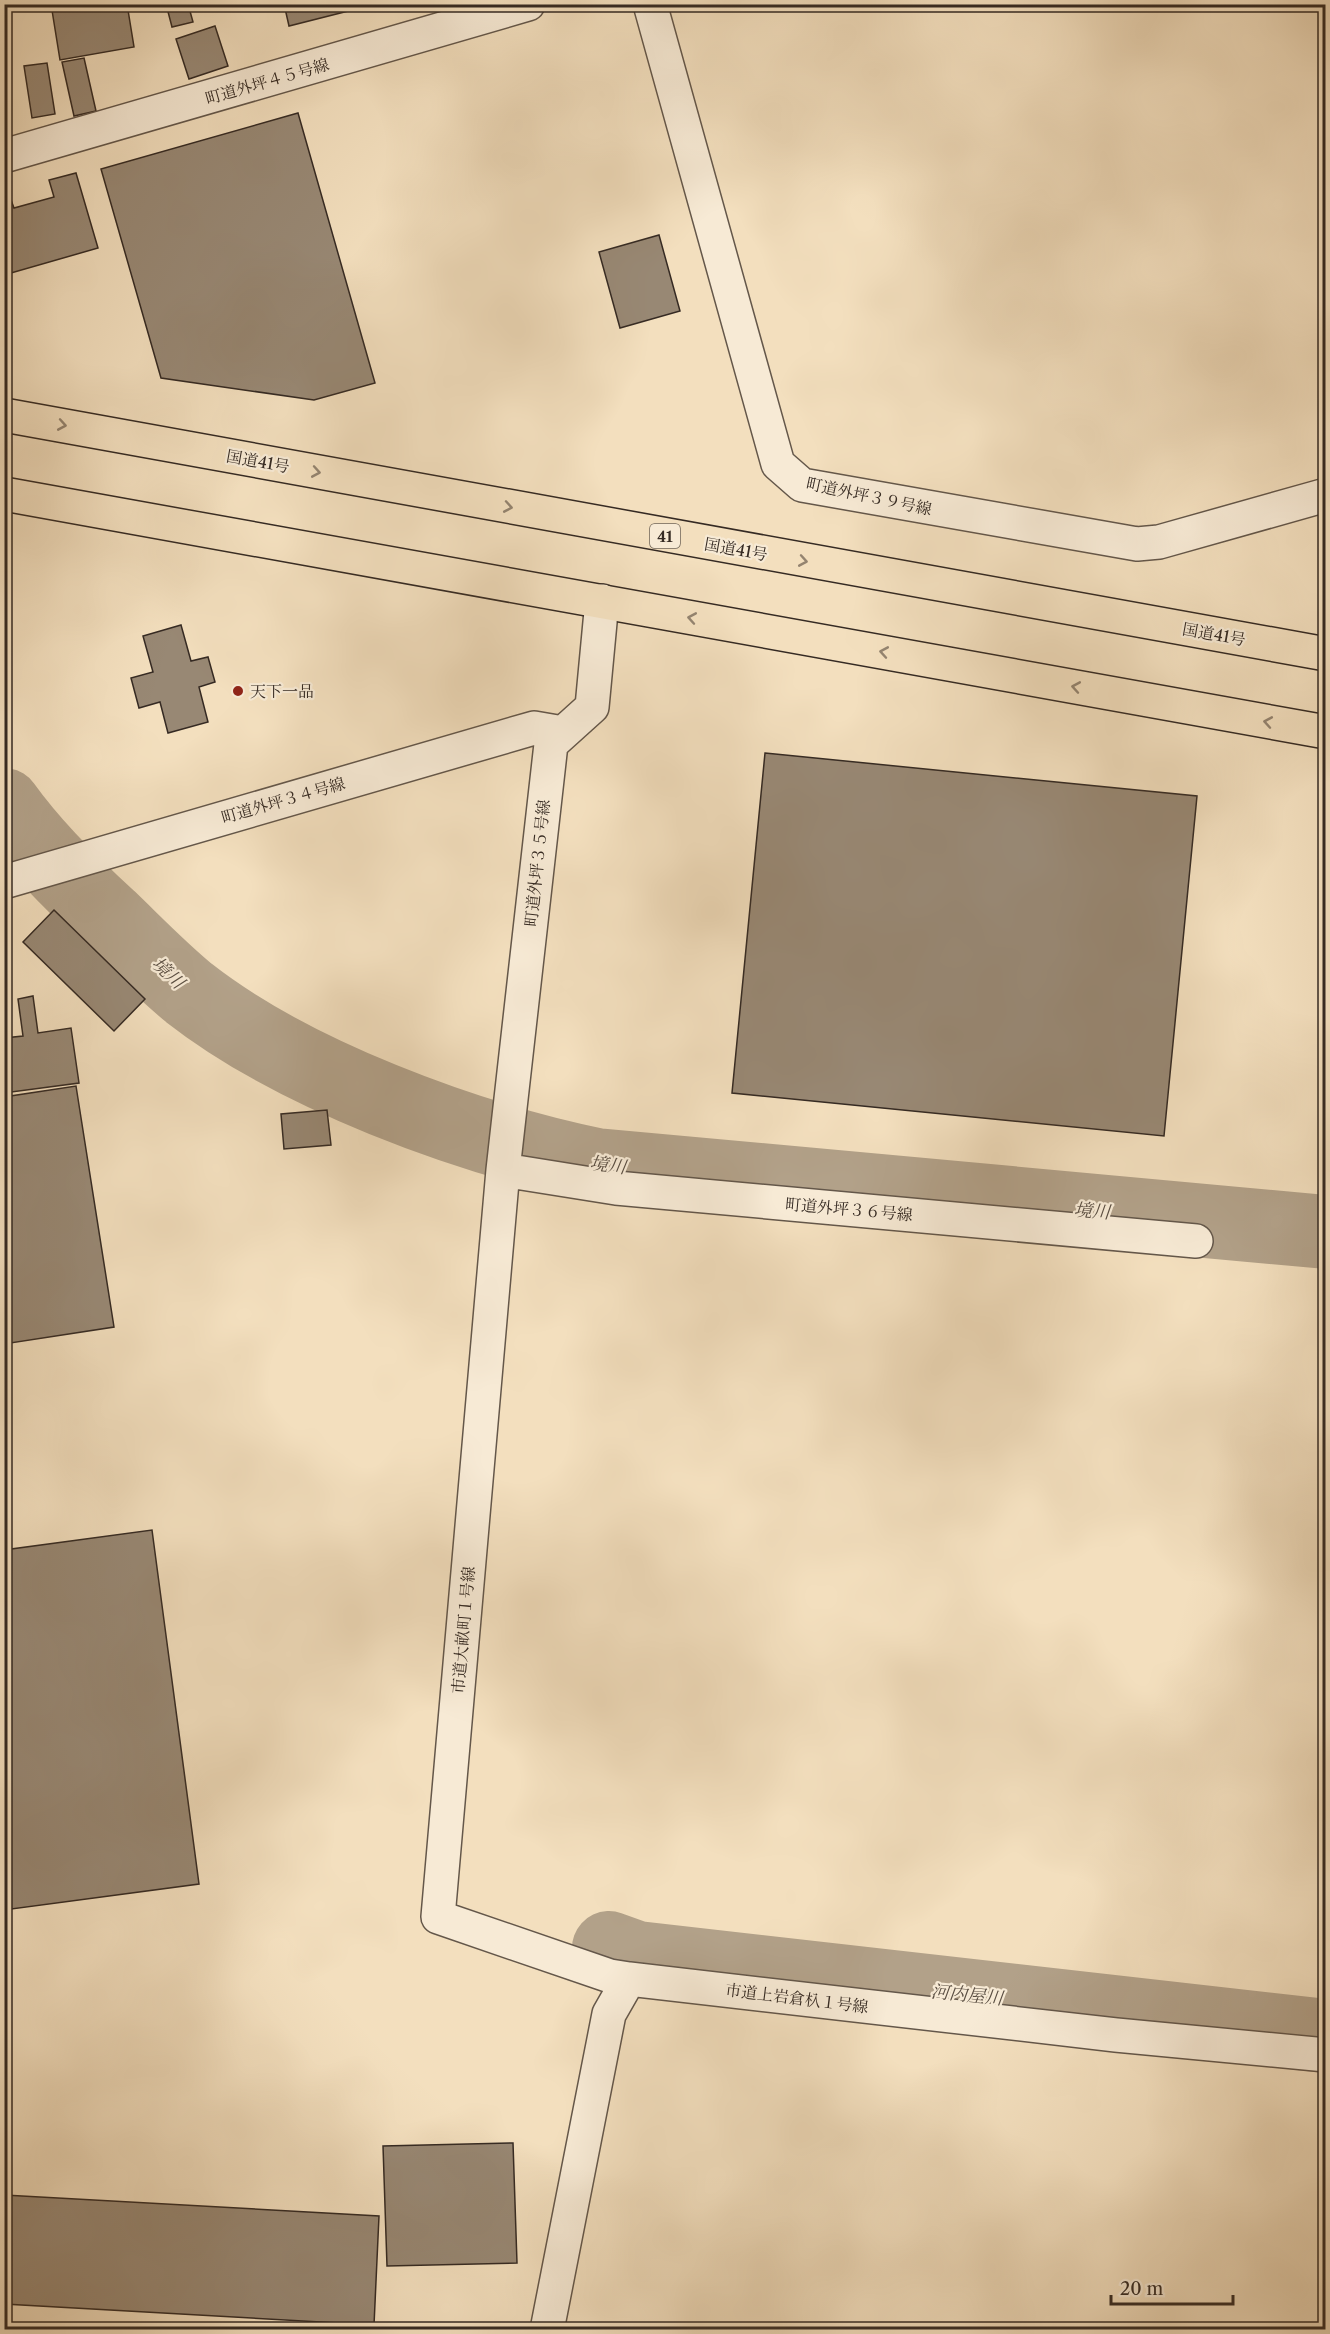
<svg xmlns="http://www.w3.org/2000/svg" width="1330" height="2334" font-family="'Libre Caslon Text','Noto Serif JP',serif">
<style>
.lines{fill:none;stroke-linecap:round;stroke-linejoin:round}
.river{stroke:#b2a189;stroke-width:74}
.building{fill:#988874;stroke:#352a23;stroke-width:1.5}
.street-casing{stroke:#64574a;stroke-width:36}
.highway-casing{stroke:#352a23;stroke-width:36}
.street{stroke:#f7ead5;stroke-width:33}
.highway{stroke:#f3dfbe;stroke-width:33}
.oneway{stroke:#948470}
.poi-dot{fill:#8f2418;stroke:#f7ead5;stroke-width:2}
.labels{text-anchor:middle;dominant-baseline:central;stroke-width:4.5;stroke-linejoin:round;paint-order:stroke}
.shield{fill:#f7ead5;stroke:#6f6458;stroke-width:1.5}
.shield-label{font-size:15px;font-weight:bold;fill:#352a23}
.street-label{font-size:16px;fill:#352a23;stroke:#f7ead5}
.poi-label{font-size:16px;fill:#352a23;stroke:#f7ead5;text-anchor:start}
.water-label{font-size:18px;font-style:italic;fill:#5a4e42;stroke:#f7ead5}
</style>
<rect width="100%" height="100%" fill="#f3dfbe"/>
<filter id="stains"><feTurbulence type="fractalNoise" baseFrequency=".00333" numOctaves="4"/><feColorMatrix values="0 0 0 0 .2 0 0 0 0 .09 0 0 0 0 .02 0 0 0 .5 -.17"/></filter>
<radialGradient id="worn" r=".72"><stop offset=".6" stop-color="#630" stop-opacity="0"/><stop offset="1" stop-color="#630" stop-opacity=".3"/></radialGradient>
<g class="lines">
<path class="river" d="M4 805C32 844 74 886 109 918 135 943 161 970 189 993 294 1075 466 1138 596 1165L1326 1232
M609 1948 637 1958 1326 2036"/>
</g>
<path class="building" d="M51 4H127L134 47 60 60Z
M166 4H188L193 22 172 27Z
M284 4H376L289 26Z
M215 26 228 66 189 79 176 39Z
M84 58 96 111 74 116 62 62Z
M47 63 55 114 32 118 24 66Z
M298 113 375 383 314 400 161 378 101 169Z
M76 173 98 248 4 275V193L8 192 14 208 54 197 49 180Z
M659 235 680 311 620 328 599 252Z
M181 625 191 661 208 657 215 682 199 687 208 722 168 733 160 702 139 708 131 678 153 672 143 636Z
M765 753 1197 796 1164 1136 732 1093Z
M54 910 145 999 114 1031 23 942Z
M33 996 38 1033 71 1028 79 1083 4 1093V1038L23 1036 18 999Z
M76 1086 114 1327 4 1344V1097Z
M327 1110 331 1145 284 1149 281 1114Z
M152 1530 199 1884 4 1910V1550Z
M513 2143 517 2263 387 2266 383 2146Z
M4 2195 379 2216 374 2325 4 2304Z"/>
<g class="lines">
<g class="street-casing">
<path id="street" d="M650 4 778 464 802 485 1137 544 1159 542 1326 495
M4 156 528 4
M602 601 592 707 551 744 503 1170 438 1917 610 1976 629 1979
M4 882 534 728 563 733
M503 1170 616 1188 1196 1241
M547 2330 609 2014 629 1979 1116 2035 1326 2055"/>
</g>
<g class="highway-casing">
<path id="highway" d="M4 415 1326 654
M4 494 1326 732"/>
</g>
<use href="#street" class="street"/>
<use href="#highway" class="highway"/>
</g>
<defs><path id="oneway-chevron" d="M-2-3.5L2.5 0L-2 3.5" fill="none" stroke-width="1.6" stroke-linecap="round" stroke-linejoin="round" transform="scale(1.5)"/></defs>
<g class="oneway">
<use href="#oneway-chevron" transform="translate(62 425) rotate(10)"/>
<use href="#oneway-chevron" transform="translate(316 472) rotate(10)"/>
<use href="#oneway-chevron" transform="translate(508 507) rotate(10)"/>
<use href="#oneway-chevron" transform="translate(803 561) rotate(10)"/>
<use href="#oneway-chevron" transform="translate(692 618) rotate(-170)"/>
<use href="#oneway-chevron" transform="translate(884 652) rotate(-170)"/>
<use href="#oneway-chevron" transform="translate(1076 687) rotate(-170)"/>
<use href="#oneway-chevron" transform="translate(1268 722) rotate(-170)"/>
</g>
<circle class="poi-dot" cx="238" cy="691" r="6"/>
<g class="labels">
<rect class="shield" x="650" y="524" width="30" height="24" rx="4.5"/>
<g class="shield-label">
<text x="665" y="536">41</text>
</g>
<g class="street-label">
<text transform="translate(267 81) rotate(-16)">町道外坪４５号線</text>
<text transform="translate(258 461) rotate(10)">国道41号</text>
<text transform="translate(869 496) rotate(12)">町道外坪３９号線</text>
<text transform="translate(736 549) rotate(10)">国道41号</text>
<text transform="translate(1214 634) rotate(10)">国道41号</text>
<text transform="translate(283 800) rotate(-16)">町道外坪３４号線</text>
<text transform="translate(537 863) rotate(-84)">町道外坪３５号線</text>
<text transform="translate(849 1209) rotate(5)">町道外坪３６号線</text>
<text transform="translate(463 1630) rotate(-85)">市道大畝町１号線</text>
<text transform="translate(797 1998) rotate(7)">市道上岩倉杁１号線</text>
</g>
<g class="poi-label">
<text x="250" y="691">天下一品</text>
</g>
<g class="water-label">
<text transform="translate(168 973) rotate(43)">境川</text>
<text transform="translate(608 1165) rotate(8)">境川</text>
<text transform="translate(1092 1211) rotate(5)">境川</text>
<text transform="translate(967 1995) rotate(6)">河内屋川</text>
</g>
</g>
<rect width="1330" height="2334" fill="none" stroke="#f3dfbe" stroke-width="24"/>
<rect x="6" y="6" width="1318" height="2322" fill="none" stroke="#352a23" stroke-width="3"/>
<rect x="12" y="12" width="1306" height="2310" fill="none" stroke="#352a23" stroke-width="1.5"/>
<path d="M1111 2295v9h122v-9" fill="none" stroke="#352a23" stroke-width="3"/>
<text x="1120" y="2295" font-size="18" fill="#352a23" stroke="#f7ead5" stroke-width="4.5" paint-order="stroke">20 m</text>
<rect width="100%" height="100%" filter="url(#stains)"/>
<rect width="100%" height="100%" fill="url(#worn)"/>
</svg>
